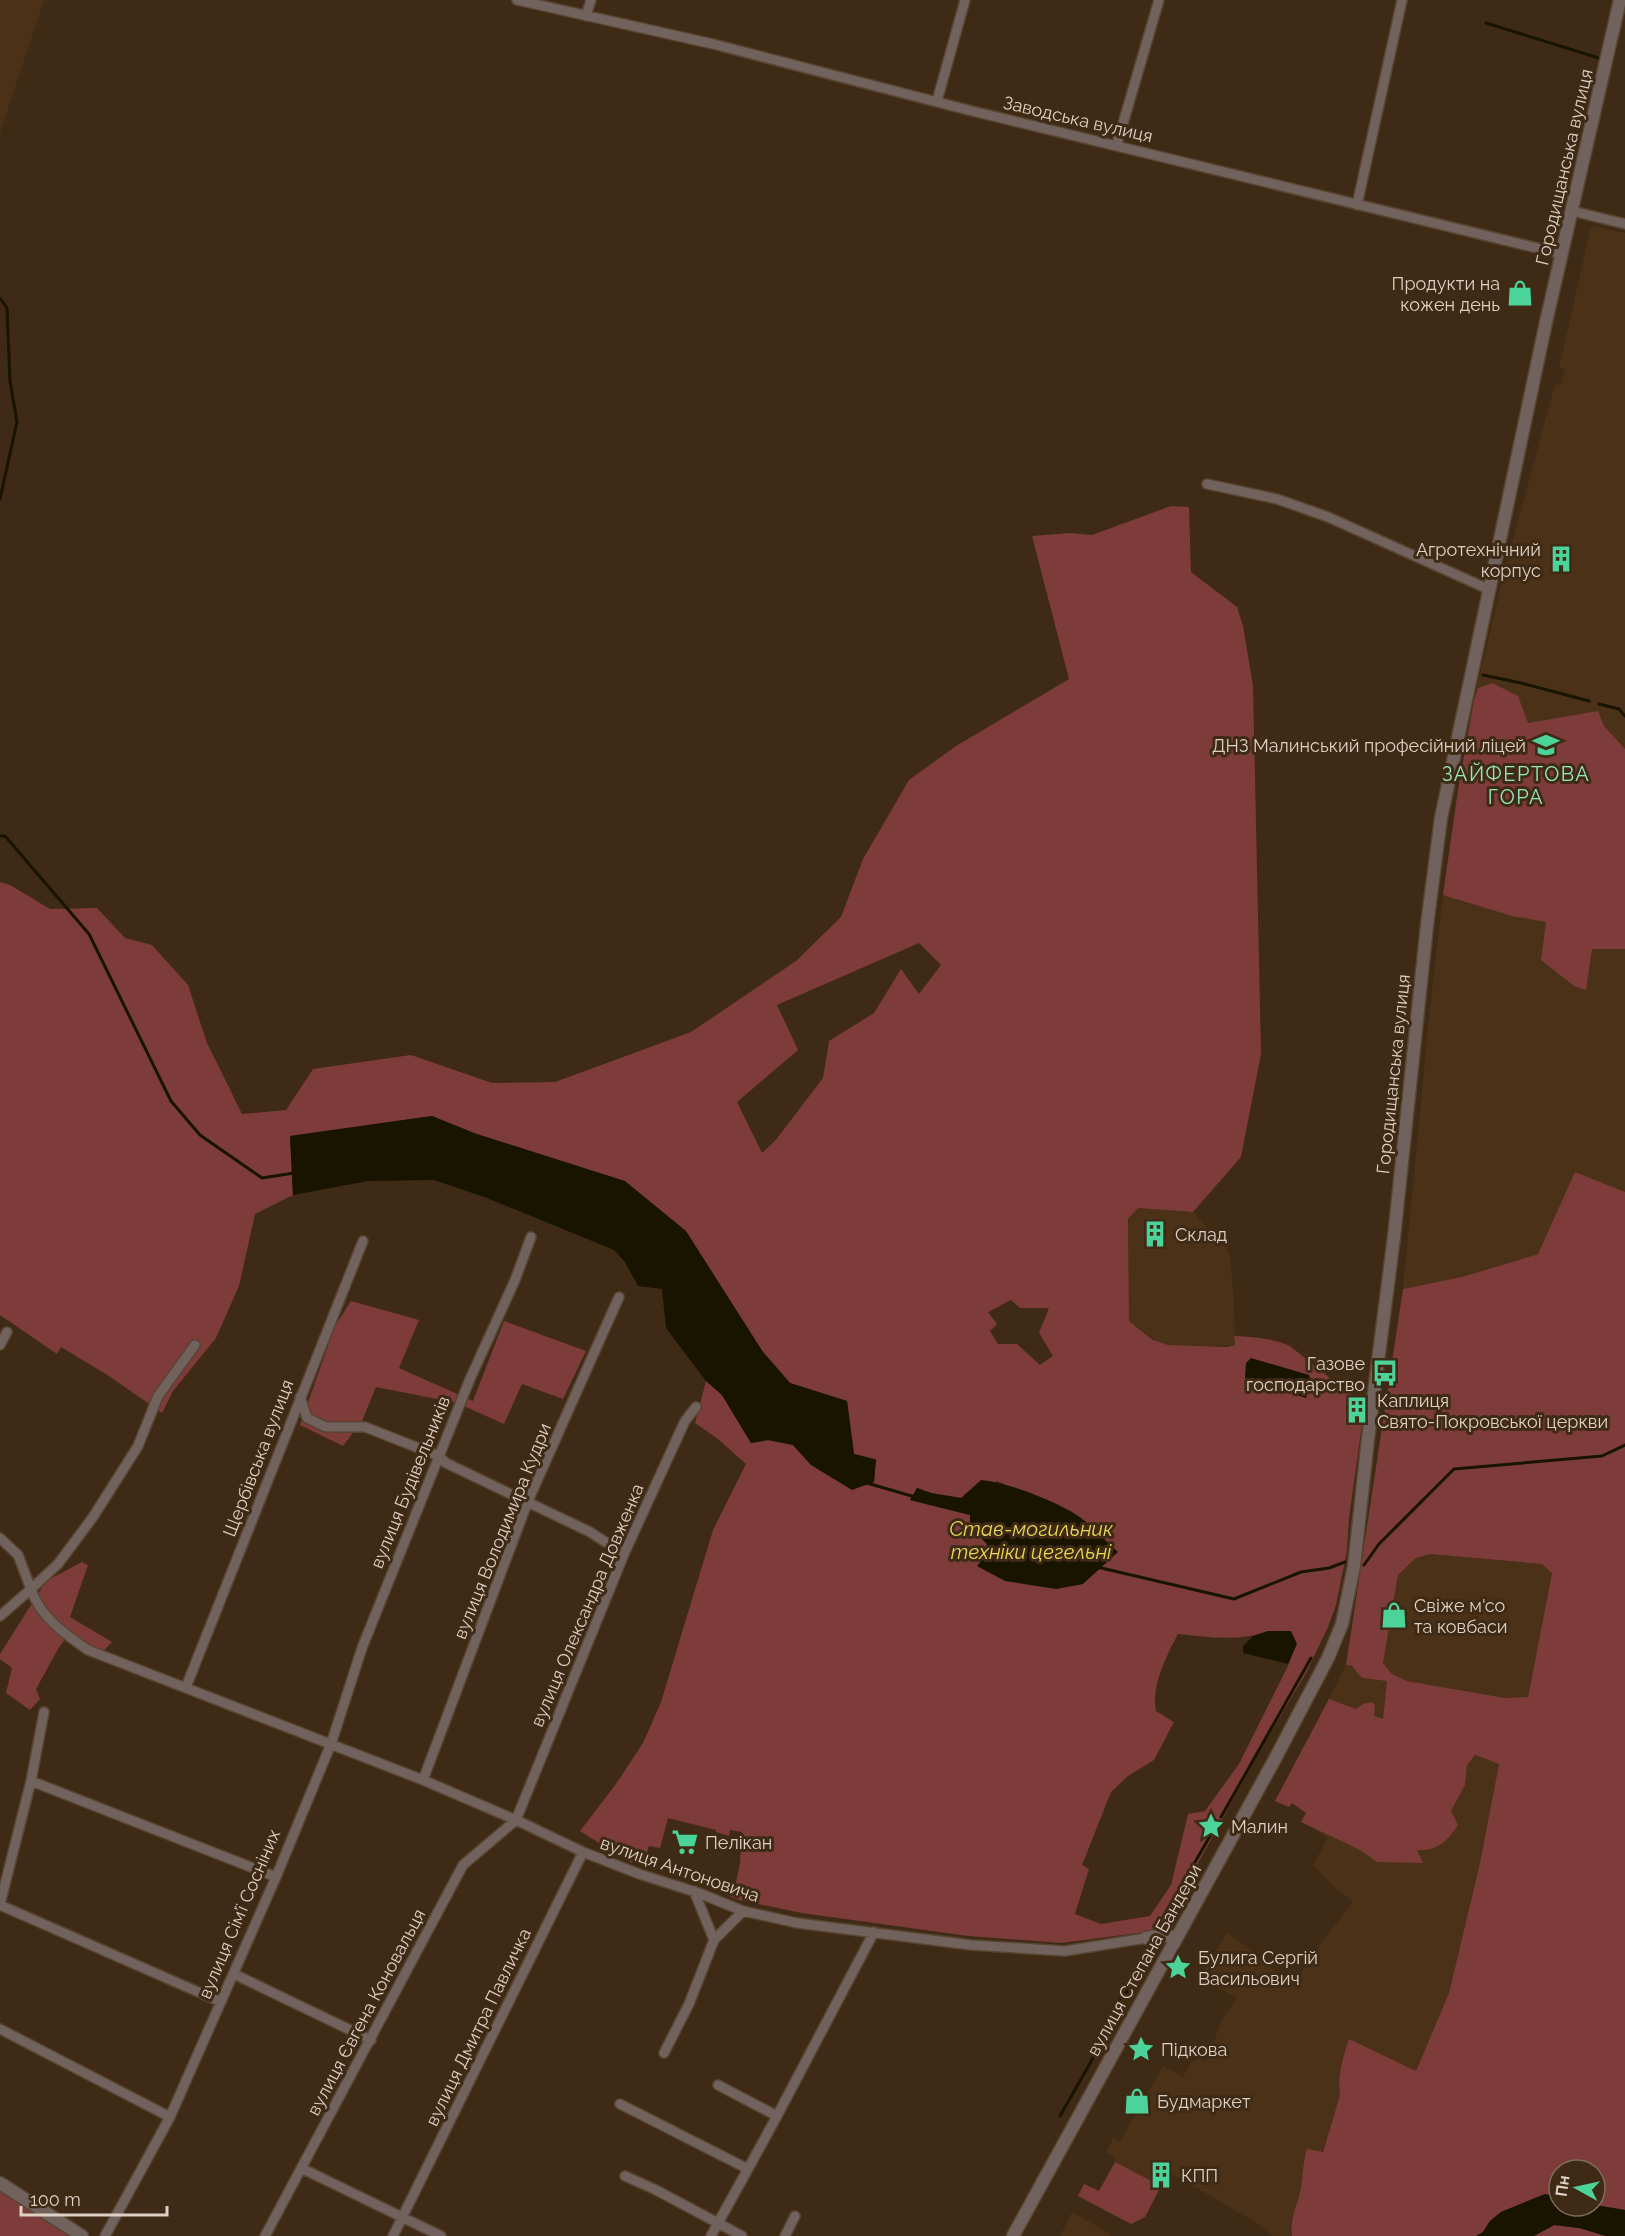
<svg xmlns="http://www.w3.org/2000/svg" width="1625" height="2236" font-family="Raleway,sans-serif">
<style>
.built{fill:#4b3117}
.green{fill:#7d3c3a;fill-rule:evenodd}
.water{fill:#181400}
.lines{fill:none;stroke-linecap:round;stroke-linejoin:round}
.stream{stroke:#181400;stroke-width:3}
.minor-casing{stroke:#584531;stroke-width:12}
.tertiary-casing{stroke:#584531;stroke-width:15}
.minor{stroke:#71625d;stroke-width:9}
.tertiary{stroke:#71625d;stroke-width:12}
.labels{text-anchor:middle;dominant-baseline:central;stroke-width:6;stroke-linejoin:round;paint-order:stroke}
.street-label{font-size:18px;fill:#ded0c4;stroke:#3f2a15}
.poi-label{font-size:18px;fill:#ded0c4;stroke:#3f2a15;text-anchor:start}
.neighbourhood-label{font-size:20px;letter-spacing:1.5px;fill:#93e6bd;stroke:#3f2a15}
.water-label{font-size:20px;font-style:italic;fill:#e8d854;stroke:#3f2a15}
</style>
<rect width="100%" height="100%" fill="#3f2a15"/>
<path class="built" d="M0 0H44L0 133Z
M1591 226 1625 233V1192L1575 1173 1538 1254 1462 1277 1403 1289 1430 1008 1443 895 1458 790 1474 700 1505 569 1555 384 1561 385 1565 369 1559 368Z
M1137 1208 1193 1212 1226 1248 1230 1257 1234 1301 1235 1345 1200 1347 1167 1345 1158 1342 1129 1321 1128 1219Z
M1430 1554 1543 1564 1552 1573 1528 1697 1505 1698 1407 1681 1392 1674 1383 1663 1398 1575 1416 1558Z
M1346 1665 1388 1677 1383 1719 1499 1764 1480 1863 1449 1993 1416 2071 1349 2040 1344 2052 1339 2088 1340 2095 1322 2153 1301 2188 1290 2226 1292 2236H1273L1260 2225 1169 2172 1161 2186 1113 2161 1115 2157 1106 2152 1113 2138 1120 2141 1163 2066 1183 2077 1192 2060 1196 2061 1198 2058 1204 2061 1210 2053 1221 2022 1237 1997 1199 1979 1227 1933 1246 1946 1292 1986 1321 1943 1353 1902 1332 1885 1313 1865 1328 1837 1301 1822 1315 1796 1287 1782Z
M1072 2212 1106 2231 1111 2236H1060Z"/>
<path class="green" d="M1171 506 1189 507 1191 572 1237 607 1243 626 1253 686 1261 1054 1241 1157 1193 1212 1138 1208 1128 1219 1129 1321 1153 1340 1168 1345 1227 1347 1235 1345 1234 1336C1254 1337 1271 1338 1290 1346L1362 1404 1364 1410 1349 1518 1347 1551 1336 1605 1328 1627 1306 1673 1262 1747 1161 1930 1061 1943 968 1936 802 1913 739 1900 719 1892 717 1883 735 1887 740 1864 742 1832 730 1830 729 1836 716 1832V1830L668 1818 660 1848 649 1846 643 1865 629 1862 580 1831 616 1784 643 1743 661 1702 713 1530 746 1464 718 1439 695 1423 706 1381 722 1395 751 1443 768 1440 793 1445 811 1465 874 1482 876 1459 854 1454 847 1401 790 1383 763 1352 474 1133 432 1116 290 1136 293 1195 255 1214 239 1286 216 1338 173 1391 162 1413 109 1376 61 1347 57 1354 0 1315V882L10 885 50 909 97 908 125 938 152 945 188 985 207 1043 242 1114 286 1110 313 1069 411 1055 492 1083 555 1082 691 1032 796 961 841 917 863 859 909 780 956 746 1069 679 1032 536 1070 533 1092 535ZM919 943 941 965 919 994 901 969 874 1013 829 1041 823 1078 775 1141 762 1153 737 1102 798 1050 777 1005ZM1011 1300 1020 1308H1049L1039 1333 1053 1356 1040 1365 1017 1344H998L990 1331 997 1324 988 1312ZM997 1481 1014 1489 1033 1494 985 1556 987 1544 970 1527V1515L910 1500 917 1488 931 1493 961 1498ZM1268 1631 1296 1644 1288 1666 1239 1764 1205 1811 1188 1814 1171 1885 1150 1916 1101 1924 1075 1914 1089 1869 1082 1865 1111 1792 1128 1776 1154 1760 1174 1722 1156 1711C1151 1686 1166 1657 1178 1634 1208 1637 1239 1642 1268 1631Z
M1492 683 1518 696 1528 723 1598 711 1604 726 1625 749V949H1592L1586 990 1574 986 1541 960 1546 922 1512 916 1443 895 1458 790 1474 700 1478 688Z
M1575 1172 1625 1192V2210L1595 2205V2170H1559V2197L1545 2194 1501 2212 1490 2221 1483 2232 1476 2236H1292C1289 2219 1298 2204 1301 2188 1303 2175 1303 2162 1307 2149L1323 2152 1340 2095C1337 2078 1343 2056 1349 2039L1416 2071 1449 1993 1480 1863 1499 1764 1475 1755 1467 1765 1465 1785 1451 1811 1458 1825C1447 1842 1437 1851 1417 1850L1423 1863 1377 1862 1360 1850 1301 1822 1306 1813 1292 1803 1289 1807 1275 1801 1329 1699 1356 1709 1363 1704 1372 1702 1375 1705 1374 1716 1383 1719 1387 1681 1362 1678 1352 1666 1346 1665 1403 1289 1462 1277 1538 1254ZM1430 1554 1542 1564 1552 1573 1528 1697 1505 1698 1407 1681 1392 1674 1383 1663 1398 1575 1416 1558Z
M351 1301 419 1320 399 1368 473 1401 504 1321 586 1351 563 1399 522 1384 504 1424 457 1403 376 1387 362 1421 343 1446 300 1425 335 1326Z
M82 1562 88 1565 70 1617 112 1642 104 1650 93 1647 71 1631 58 1649 36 1689 40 1699 30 1710 6 1693 12 1668 0 1659V1654L46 1581Z
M1115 2162 1161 2186 1145 2217 1131 2224 1078 2196 1084 2184 1099 2191Z
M0 2184 81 2236H0Z
M1554 2225 1579 2228 1606 2236H1534Z"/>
<path class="water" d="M432 1116 474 1133 625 1181 686 1231 763 1352 790 1383 847 1401 854 1454 876 1460 874 1482 852 1490 811 1465 793 1445 768 1440 751 1443 722 1395 706 1381 666 1328 662 1289 638 1286 625 1262 614 1250 487 1198 434 1180 368 1181 293 1195 290 1136Z
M1251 1358 1309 1375 1312 1383 1306 1398 1245 1378 1246 1363Z
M981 1480C1006 1482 1050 1499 1072 1512 1089 1522 1103 1539 1118 1552L1083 1584 1056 1589 1005 1581 977 1566 985 1556 987 1544 970 1527V1515L910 1500 917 1488 931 1493 961 1498Z
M1268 1631H1291L1297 1644 1288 1664 1243 1653V1646L1253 1636Z
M1545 2194 1559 2197V2206L1595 2205 1625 2210V2236H1606L1579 2228 1554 2225 1534 2236H1476L1483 2232 1490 2221 1501 2212Z"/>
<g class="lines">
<path class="stream" d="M1486 23 1602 59
M0 298 7 308 10 381 17 422 0 499
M1483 675 1521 683 1589 701
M1599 704 1619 709 1625 716
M0 836H5L89 934 171 1101 200 1135 262 1178 294 1173
M867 1483 915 1497
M1364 1565 1379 1544 1454 1469 1602 1456 1625 1445
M1097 1567 1234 1599 1301 1572 1329 1568 1345 1562
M1221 1817 1311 1658
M1155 1931 1213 1831
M1060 2116 1097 2051 1103 2034 1120 1999 1127 1992 1145 1952"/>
<g class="minor-casing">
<path id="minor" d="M517 0 713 44 968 110 1562 254
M586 16 591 0
M937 101 965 0
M1117 144 1159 0
M1357 205 1402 0
M1572 211 1625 224
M1207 484 1277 499 1328 517 1488 589
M0 1345 7 1332
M195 1345 158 1396 138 1446 93 1517 58 1564 31 1589C39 1616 66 1635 88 1650L423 1780 516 1820 583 1852 639 1874 699 1893 743 1911 797 1923 971 1945 1065 1951 1146 1938
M300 1397 307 1418 326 1427H365L439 1456 446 1463 590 1532 624 1554
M0 1538 18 1555 31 1589 0 1616
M186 1687 363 1241
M423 1780 528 1501 619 1297
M31 1781 276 1877
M694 1891 714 1940
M0 1904 31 1781 44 1712
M0 1905 221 2002
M234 1974 371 2040
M0 2029 170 2117
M664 2053 689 2004 714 1940 743 1911
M718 2085 777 2116 748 2169
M620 2104 748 2169 718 2223 742 2236
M777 2116 874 1932
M301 2168 441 2236
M625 2176 656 2190 718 2223 711 2236
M105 2236 170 2117 276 1877 331 1744 362 1648 470 1379 515 1280 531 1237
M265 2236 463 1865 516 1820 624 1554 685 1421 696 1407
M393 2236 583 1852
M785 2236 795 2216"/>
</g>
<g class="tertiary-casing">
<path id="tertiary" d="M1146 1938 1164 1935 1176 1938
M0 2183 82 2236
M1013 2236 1276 1757 1328 1658 1342 1624 1354 1566 1368 1439 1394 1237 1427 925 1441 818 1546 322 1620 0"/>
</g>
<use href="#minor" class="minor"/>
<use href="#tertiary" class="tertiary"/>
</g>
<defs>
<g id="shop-bare" transform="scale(2.07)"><path d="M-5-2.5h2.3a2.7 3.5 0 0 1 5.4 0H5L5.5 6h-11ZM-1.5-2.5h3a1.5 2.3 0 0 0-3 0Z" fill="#4cd39a" stroke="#3f2a15" stroke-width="2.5" paint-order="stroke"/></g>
<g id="building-bare" transform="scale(2.07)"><path d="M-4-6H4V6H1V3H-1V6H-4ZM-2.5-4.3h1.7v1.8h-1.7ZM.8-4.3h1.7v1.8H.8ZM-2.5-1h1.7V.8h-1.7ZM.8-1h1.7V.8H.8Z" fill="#4cd39a" stroke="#3f2a15" stroke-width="2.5" paint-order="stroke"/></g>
<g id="university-bare" transform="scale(2.07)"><path d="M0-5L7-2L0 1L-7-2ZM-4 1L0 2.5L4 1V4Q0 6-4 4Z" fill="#4cd39a" stroke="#3f2a15" stroke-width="2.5" paint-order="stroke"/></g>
<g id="bus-bare" transform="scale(2.07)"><path d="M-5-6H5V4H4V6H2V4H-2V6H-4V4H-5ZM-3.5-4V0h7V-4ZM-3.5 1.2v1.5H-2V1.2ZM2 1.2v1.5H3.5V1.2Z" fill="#4cd39a" stroke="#3f2a15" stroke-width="2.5" paint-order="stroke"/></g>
<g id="sight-bare" transform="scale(2.07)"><path d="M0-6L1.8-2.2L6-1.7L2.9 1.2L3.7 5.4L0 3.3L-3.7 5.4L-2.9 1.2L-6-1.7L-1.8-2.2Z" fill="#4cd39a" stroke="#3f2a15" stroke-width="2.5" paint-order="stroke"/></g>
<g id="supermarket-bare" transform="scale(2.07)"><path d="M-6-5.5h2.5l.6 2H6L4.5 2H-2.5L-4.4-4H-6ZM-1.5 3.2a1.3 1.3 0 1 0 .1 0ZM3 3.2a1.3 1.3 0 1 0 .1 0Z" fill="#4cd39a" stroke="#3f2a15" stroke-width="2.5" paint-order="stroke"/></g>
</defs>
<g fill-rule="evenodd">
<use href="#shop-bare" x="1520" y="293"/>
<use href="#building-bare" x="1561" y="559"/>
<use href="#university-bare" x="1546" y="745"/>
<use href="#building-bare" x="1155" y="1234"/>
<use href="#bus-bare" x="1385" y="1373"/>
<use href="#building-bare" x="1357" y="1410"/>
<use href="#shop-bare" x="1394" y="1615"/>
<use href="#sight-bare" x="1211" y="1826"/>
<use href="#supermarket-bare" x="685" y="1842"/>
<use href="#sight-bare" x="1178" y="1967"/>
<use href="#sight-bare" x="1141" y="2049"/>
<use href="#shop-bare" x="1137" y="2101"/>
<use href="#building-bare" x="1161" y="2175"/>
</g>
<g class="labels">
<g class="street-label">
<text transform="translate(1078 119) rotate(13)">Заводська вулиця</text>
<text transform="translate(1564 167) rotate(-77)">Городищанська вулиця</text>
<text transform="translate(1393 1074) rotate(-84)">Городищанська вулиця</text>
<text transform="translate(258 1458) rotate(-69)">Щербівська вулиця</text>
<text transform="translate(410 1482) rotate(-68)">вулиця Будівельників</text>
<text transform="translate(502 1531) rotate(-68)">вулиця Володимира Кудри</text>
<text transform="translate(587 1605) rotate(-67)">вулиця Олександра Довженка</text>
<text transform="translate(680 1869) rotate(19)">вулиця Антоновича</text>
<text transform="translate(239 1914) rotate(-67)">вулиця Сім’ї Сосніних</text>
<text transform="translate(1144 1960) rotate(-61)">вулиця Степана Бандери</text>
<text transform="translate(366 2012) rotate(-62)">вулиця Євгена Коновальця</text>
<text transform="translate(478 2027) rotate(-64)">вулиця Дмитра Павличка</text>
</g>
<g class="poi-label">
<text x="1500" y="283" text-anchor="end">Продукти на<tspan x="1500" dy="21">кожен день</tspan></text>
<text x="1541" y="549" text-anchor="end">Агротехнічний<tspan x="1541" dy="21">корпус</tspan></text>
<text x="1526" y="745" text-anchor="end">ДНЗ Малинський професійний ліцей</text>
<text x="1175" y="1234">Склад</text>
<text x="1365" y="1363" text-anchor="end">Газове<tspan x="1365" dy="21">господарство</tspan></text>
<text x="1377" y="1400">Каплиця<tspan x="1377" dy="21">Свято-Покровської церкви</tspan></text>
<text x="1414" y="1605">Свіже м'со<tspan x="1414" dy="21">та ковбаси</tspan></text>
<text x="1231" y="1826">Малин</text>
<text x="705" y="1842">Пелікан</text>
<text x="1198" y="1957">Булига Сергій<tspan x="1198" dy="21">Васильович</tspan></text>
<text x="1161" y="2049">Підкова</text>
<text x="1157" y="2101">Будмаркет</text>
<text x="1181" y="2175">КПП</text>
</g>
<g class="neighbourhood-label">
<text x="1516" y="774">ЗАЙФЕРТОВА<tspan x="1516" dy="23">ГОРА</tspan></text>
</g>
<g class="water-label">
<text x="1031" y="1529">Став-могильник<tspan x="1031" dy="23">техніки цегельні</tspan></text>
</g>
</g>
<g transform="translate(1577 2188) rotate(278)"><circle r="28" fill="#3f2a15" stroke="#7f6c5b" stroke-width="1.5"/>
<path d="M0-4.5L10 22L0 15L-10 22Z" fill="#4cd39a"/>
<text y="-9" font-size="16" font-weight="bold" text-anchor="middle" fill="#ded0c4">Пн</text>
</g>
<path d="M21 2206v9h146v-9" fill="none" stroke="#ded0c4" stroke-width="3"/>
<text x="30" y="2206" font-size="18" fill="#ded0c4" stroke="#3f2a15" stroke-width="4.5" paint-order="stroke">100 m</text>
</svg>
